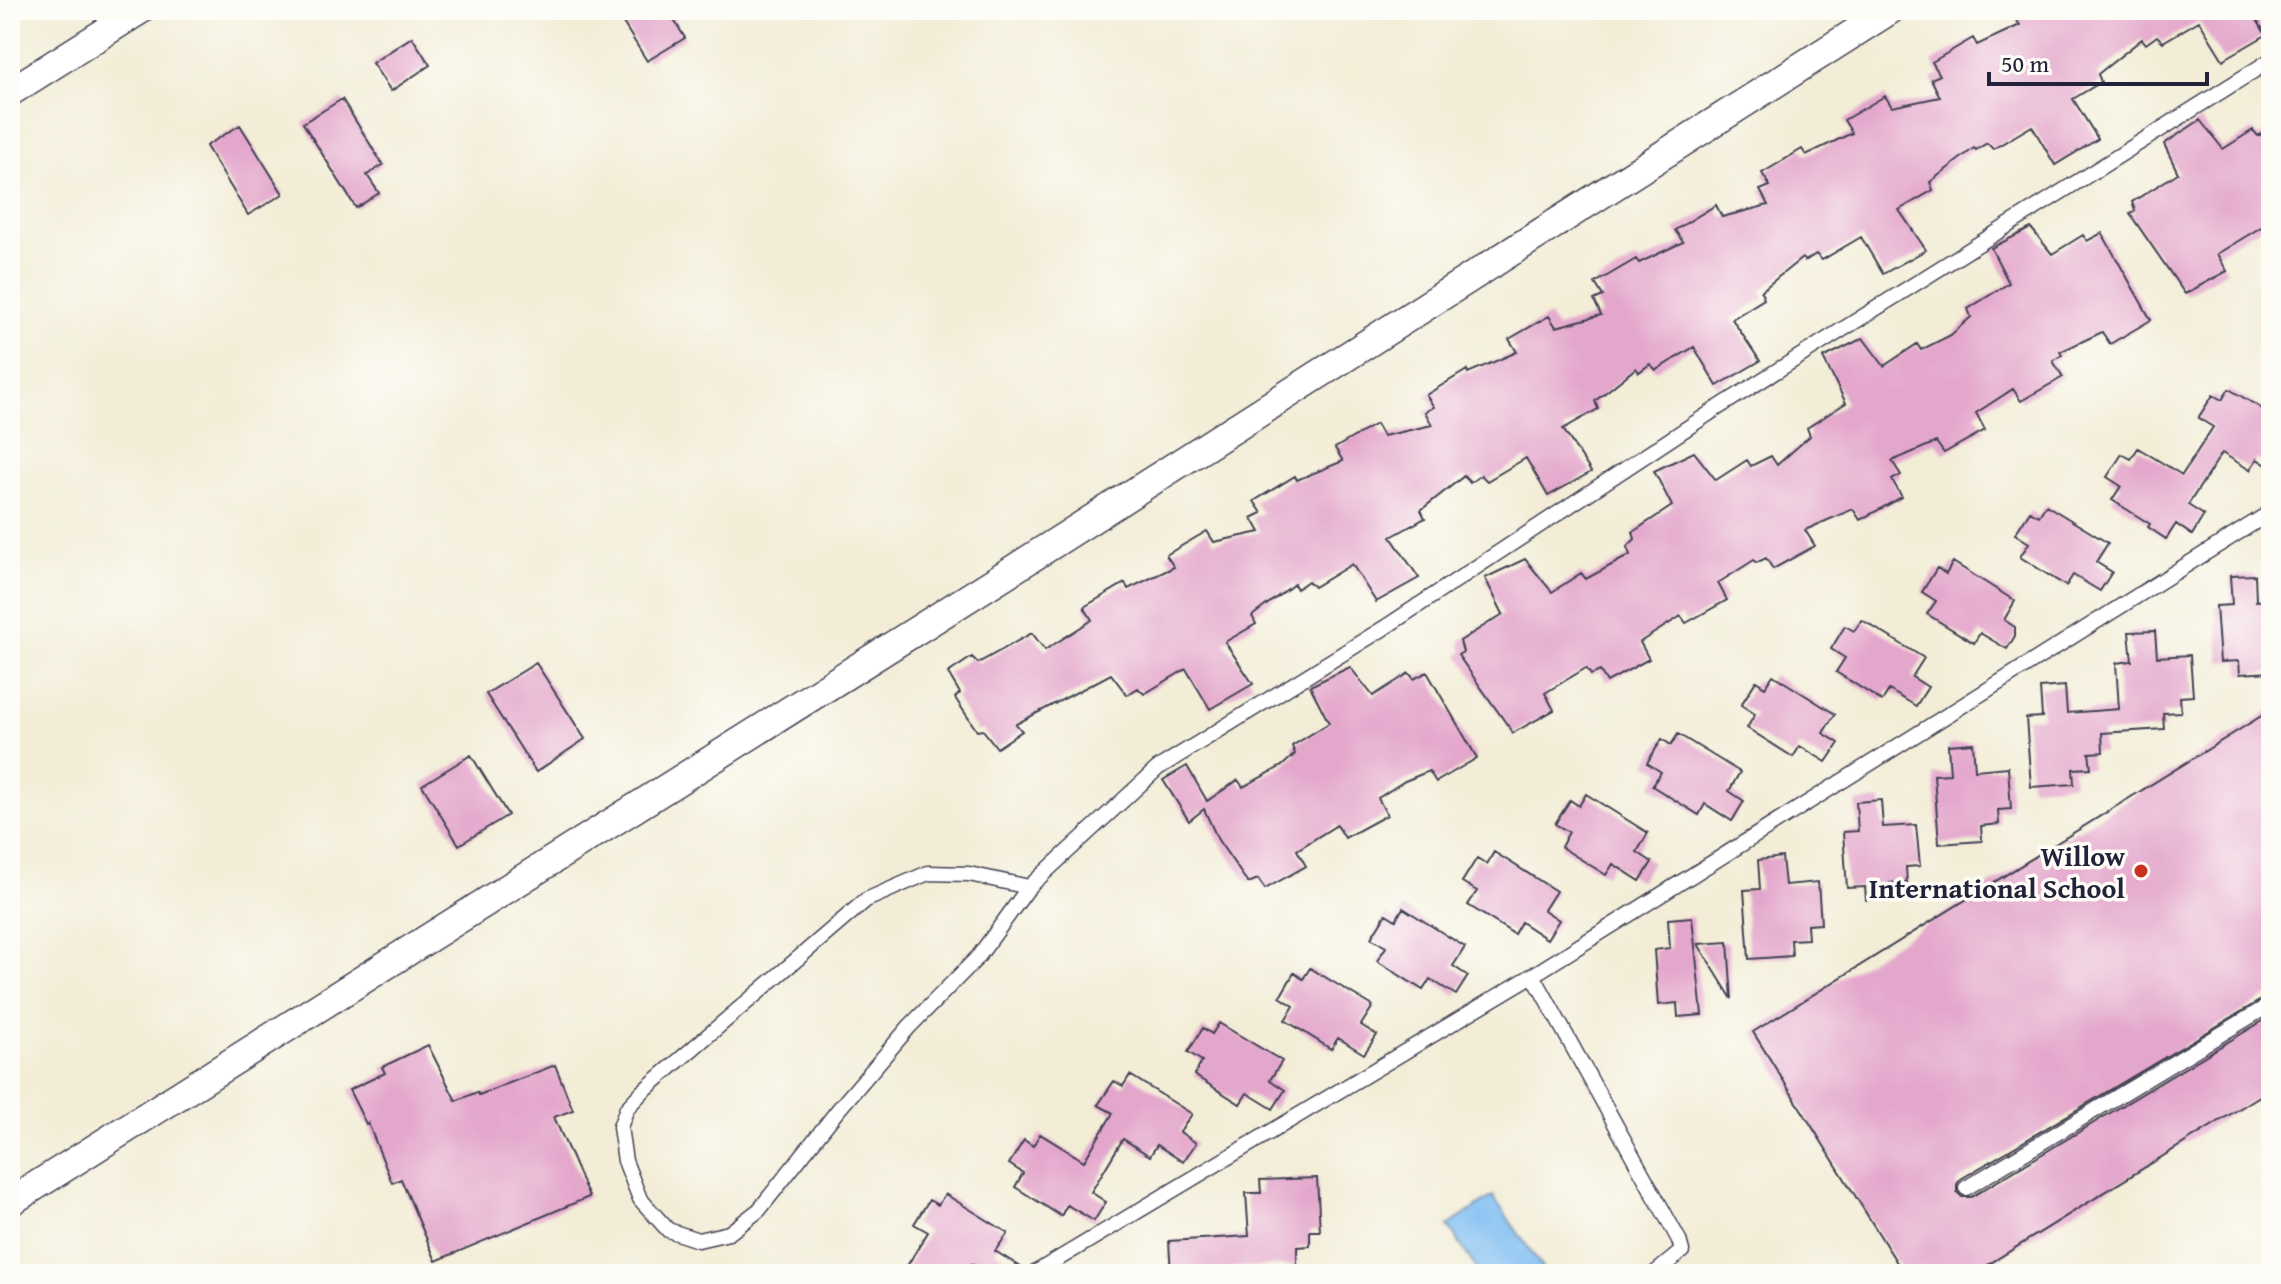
<svg xmlns="http://www.w3.org/2000/svg" width="2281" height="1284" font-family="'Gentium Book Plus',serif">
<style>
.water{fill:#7ebdf2;stroke:#507096;stroke-width:2}
.building{fill:#e4a7cc}
.lines{fill:none;stroke-linecap:round;stroke-linejoin:round}
.service-casing{stroke:#414052;stroke-width:17}
.minor-casing{stroke:#414052;stroke-width:31}
.service{stroke:#fff;stroke-width:14}
.minor{stroke:#fff;stroke-width:28}
.poi-dot{fill:#c8321e;stroke:#fdfcf7;stroke-width:3}
.labels{text-anchor:middle;dominant-baseline:central;stroke-width:7;stroke-linejoin:round;paint-order:stroke}
.poi-label{font-size:28px;font-weight:bold;fill:#22223b;stroke:#fdfcf7;text-anchor:end}
</style>
<rect width="100%" height="100%" fill="#fdfcf7"/>
<filter id="ink" filterUnits="userSpaceOnUse"><feTurbulence type="fractalNoise" baseFrequency=".0125" numOctaves="2"/><feDisplacementMap in="SourceGraphic" scale="16" xChannelSelector="R" yChannelSelector="G"/><feConvolveMatrix kernelMatrix="1 2 1 2 8 2 1 2 1" color-interpolation-filters="sRGB"/></filter>
<filter id="wash" filterUnits="userSpaceOnUse"><feTurbulence type="fractalNoise" baseFrequency=".006" numOctaves="4" result="noise"/><feDisplacementMap in="SourceGraphic" scale="32" xChannelSelector="R" yChannelSelector="G"/><feGaussianBlur stdDeviation="1.8" result="paint"/><feColorMatrix in="noise" values="0 0 0 0 0 0 0 0 0 0 0 0 0 0 0 0 0 1.4 0 .05"/><feComposite in="paint" operator="in"/></filter>
<g filter="url(#wash)">
<rect width="100%" height="100%" fill="#f3edd7"/>
<path class="water" d="M1493 1196 1546 1274H1480L1448 1226Z"/>
<g id="blocks">
<path class="building" d="M615 10H668L685 38 647 61Z
M2010 10H2251L2266 35 2223 60 2199 21 2163 42 2157 36 2146 44 2142 39 2098 74 2101 82 2073 99 2098 139 2055 165 2032 126 1993 149 1987 143 1976 150 1974 148 1930 182 1933 190 1899 210 1926 250 1883 274 1861 237 1822 260 1816 254 1805 261 1802 258 1761 291 1764 299 1732 319 1760 361 1717 386 1694 347 1656 370 1650 364 1639 372 1636 368 1595 401 1598 409 1563 429 1591 472 1548 496 1526 458 1487 481 1481 475 1470 483 1464 476 1421 510 1425 518 1391 537 1419 578 1376 602 1352 564 1314 587 1308 581 1297 589 1294 584 1252 616 1256 624 1225 642 1253 684 1210 709 1186 669 1144 694 1138 688 1127 695 1111 674 1016 724 1022 731 997 748 983 730 977 731 955 698 960 693 948 673 972 657 978 663 1032 633 1045 650 1092 620 1084 607 1125 583 1128 589 1174 567 1166 555 1207 531 1214 542 1260 532 1252 518 1262 513 1254 501 1295 476 1297 480 1343 461 1335 448 1376 424 1383 436 1432 425 1425 412 1434 407 1426 395 1467 370 1468 373 1517 352 1509 339 1549 316 1556 327 1601 315 1594 300 1603 296 1595 283 1636 259 1639 263 1683 242 1675 230 1716 205 1722 217 1768 205 1760 190 1770 186 1762 173 1802 149 1806 155 1852 133 1844 120 1885 96 1892 107 1940 97 1931 79 1940 75 1932 62 1973 38 1977 45 2020 25Z
M412 37 430 65 391 91 372 63Z
M342 99 383 165 367 175 379 193 356 208 303 123Z
M2200 120 2223 149 2253 130 2258 136 2271 129V221L2217 254 2227 271 2185 294 2130 214 2135 211 2132 202 2178 173 2164 144Z
M240 125 283 194 248 215 206 146Z
M2031 228 2052 254 2083 235 2087 241 2102 233 2151 320 2110 344 2102 332 2060 352 2062 355 2053 361 2063 377 2021 401 2013 389 1976 413 1985 430 1944 453 1936 442 1892 461 1901 475 1892 480 1902 497 1860 520 1853 509 1805 530 1815 546 1773 569 1766 558 1756 563 1754 560 1718 583 1727 600 1686 623 1681 616 1640 642 1649 659 1607 682 1600 671 1591 675 1586 668 1545 693 1554 710 1513 733 1458 655 1463 652 1460 641 1503 614 1485 578 1525 559 1552 592 1581 573 1586 579 1630 555 1627 547 1635 539 1633 532 1672 506 1654 471 1694 452 1716 480 1747 460 1751 466 1771 456 1777 465 1810 436 1807 428 1846 403 1823 358 1863 338 1884 366 1917 344 1921 350 1951 335 1971 317 1968 309 2009 283 1991 248Z
M2229 389 2271 414V468L2257 459 2250 470 2222 453 2188 505 2204 515 2192 535 2176 524 2166 539 2148 527 2150 524 2112 500 2121 486 2107 477 2122 454 2131 459 2138 448 2182 475 2213 427 2198 418 2213 395 2222 400Z
M2046 505 2108 543 2096 562 2112 572 2100 591 2073 575 2066 586 2020 557 2029 543 2015 534 2030 511 2039 516Z
M1953 562 2015 601 2004 620 2015 627V636L2007 649 1980 633 1974 643 1927 614 1936 601 1922 592 1937 568 1946 574Z
M2255 575 2256 601 2271 600V672L2240 674 2239 661 2220 662 2216 606 2232 605 2230 576Z
M1862 620 1924 658 1912 677 1928 687 1916 706 1889 690 1882 701 1836 672 1845 658 1831 649 1845 626 1854 631Z
M2155 631 2157 657 2190 655 2193 696 2180 697 2181 712 2163 713 2164 729 2102 733 2103 752 2089 753 2091 768 2073 769 2074 784 2031 787 2026 718 2042 717 2040 688 2065 686 2067 713 2119 709 2116 663 2132 661 2129 632Z
M536 663 585 739 536 772 486 694Z
M1350 667 1373 696 1409 673 1414 679 1427 672 1477 758 1436 782 1429 771 1405 781 1378 798 1387 815 1345 838 1337 825 1297 850 1306 866 1265 889 1258 879 1248 883 1218 840 1204 809 1189 821 1163 780 1187 766 1207 801 1238 780 1243 787 1282 766 1295 754 1292 746 1329 723 1310 686Z
M1773 675 1835 714 1823 733 1839 743 1826 762 1800 746 1793 757 1747 728 1755 714 1741 705 1756 681 1765 687Z
M2271 710V994L1961 1179 1957 1184V1192L1962 1197H1971L2271 1016V1089L1973 1274H1904L1753 1032Z
M1678 734 1740 772 1729 791 1744 801 1732 821 1705 804 1699 815 1652 786 1661 772 1647 763 1662 739 1671 745Z
M1973 743 1975 770 2008 767 2011 809 1998 810 1999 824 1981 826 1982 841 1939 844 1934 775 1950 774 1948 745Z
M471 755 508 815 459 845 422 785Z
M1586 794 1648 833 1637 852 1652 862 1640 881 1613 864 1606 875 1561 847 1569 832 1555 824 1570 800 1579 806Z
M1881 800 1883 827 1916 825 1920 866 1906 867 1907 882 1890 883 1891 898 1866 900 1865 887 1847 888 1843 832 1858 831 1856 802Z
M1494 852 1556 891 1544 910 1559 920 1547 939 1521 922 1514 934 1468 905 1477 891 1462 882 1477 858 1487 864Z
M1782 857 1785 885 1818 882 1821 924 1807 925 1808 939 1791 940 1792 956 1749 959 1744 890 1760 889 1758 860Z
M1403 908 1465 947 1453 966 1468 976 1456 995 1430 979 1423 990 1377 961 1386 947 1371 938 1386 914 1396 920Z
M1692 917 1702 1015 1678 1017 1677 1003 1658 1005 1654 950 1670 948 1668 919Z
M1728 942 1732 999 1698 944Z
M1310 968 1373 1006 1361 1025 1377 1035 1364 1054 1338 1038 1331 1049 1285 1020 1294 1006 1280 997 1294 973 1303 979Z
M1219 1023 1282 1061 1270 1080 1285 1090 1273 1109 1247 1093 1240 1104 1194 1075 1202 1061 1188 1052 1203 1028 1212 1034Z
M428 1045 456 1101 477 1092 479 1095 555 1065 573 1110 554 1117 589 1197 436 1261 401 1179 392 1183 368 1123 366 1124 349 1090 385 1073 382 1067Z
M1130 1075 1192 1114 1180 1132 1196 1143 1183 1162 1157 1145 1150 1156 1123 1139 1091 1192 1106 1202 1094 1221 1067 1205 1061 1216 1015 1187 1023 1173 1009 1164 1024 1140 1033 1146 1040 1134 1084 1161 1113 1113 1098 1105 1114 1081 1123 1086Z
M1317 1178 1320 1231H1310V1246L1297 1247V1265L1227 1268 1228 1274H1171L1169 1241 1249 1236 1246 1193H1261L1260 1180Z
M945 1194 1008 1233 995 1251 1024 1269 1023 1274H988L972 1264 966 1274H902L928 1232 914 1224 929 1200 938 1205Z"/>
</g>
</g>
<g filter="url(#ink)">
<use href="#blocks" fill-opacity="0" stroke="#414052" stroke-width="2"/>
<g class="lines">
<g class="service-casing">
<path id="service" d="M1029 887 969 874 928 873 866 900 642 1092 627 1108 620 1127 625 1161 640 1199 668 1230 698 1240 729 1233 759 1210 838 1110 909 1027 978 957 1029 887 1158 768 1384 628 1716 409 2271 60
M1533 975 1679 1240 1682 1251 1654 1274
M1966 1188 2271 1004
M1033 1274 1533 975 2271 512"/>
</g>
<g class="minor-casing">
<path id="minor" d="M10 92 140 10
M10 1202 995 581 1890 10"/>
</g>
<use href="#service" class="service"/>
<use href="#minor" class="minor"/>
</g>
</g>
<circle class="poi-dot" cx="2141" cy="871" r="8"/>
<g class="labels">
<g class="poi-label">
<text x="2125" y="855">Willow<tspan x="2125" dy="32">International School</tspan></text>
</g>
</g>
<rect width="2281" height="1284" fill="none" stroke="#fdfcf7" stroke-width="40"/>
<path d="M1989 72v12h218v-12" fill="none" stroke="#22223b" stroke-width="4"/>
<text x="2001" y="72" font-size="24" fill="#22223b" stroke="#fdfcf7" stroke-width="6" paint-order="stroke">50 m</text>
</svg>
